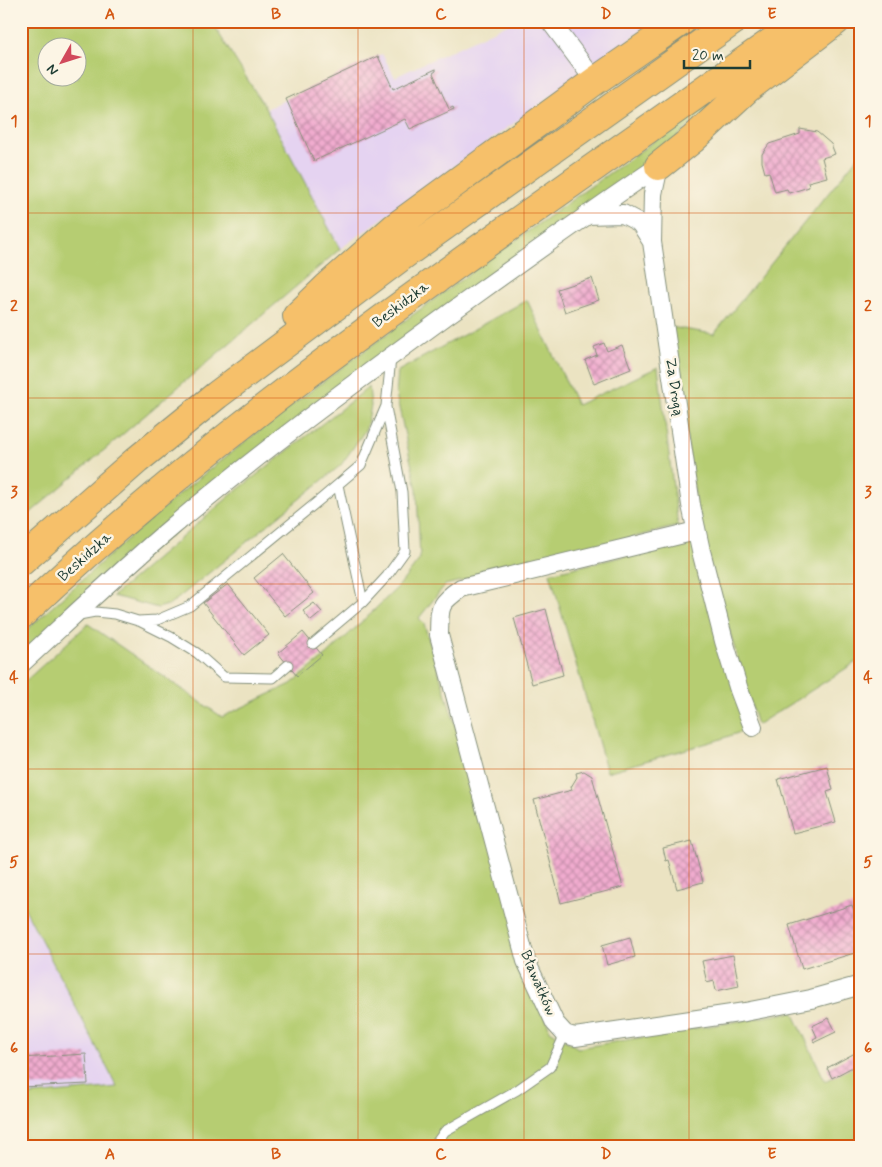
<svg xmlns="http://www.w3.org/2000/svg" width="882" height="1167" font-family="Mynerve,sans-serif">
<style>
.built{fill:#e5d3f1}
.grass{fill:#b6cd72;stroke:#6a8553;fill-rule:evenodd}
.building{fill:url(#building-cross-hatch)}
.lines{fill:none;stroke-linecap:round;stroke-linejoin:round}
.service-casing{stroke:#85907b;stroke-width:11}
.minor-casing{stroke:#85907b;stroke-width:20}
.primary-casing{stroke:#85907b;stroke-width:30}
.service{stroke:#fff;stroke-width:9}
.minor{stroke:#fff;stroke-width:18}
.primary{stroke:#f6c06b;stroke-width:28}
.grid{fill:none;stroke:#d45610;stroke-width:1;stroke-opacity:0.55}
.labels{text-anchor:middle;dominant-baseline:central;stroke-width:5;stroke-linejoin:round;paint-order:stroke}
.street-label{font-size:15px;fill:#1f3d34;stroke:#fcf5e5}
.neatline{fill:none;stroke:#d45610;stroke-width:2}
.grid-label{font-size:16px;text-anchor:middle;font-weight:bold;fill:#d45610}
</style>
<defs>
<pattern id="building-cross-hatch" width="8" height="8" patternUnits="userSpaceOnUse" patternTransform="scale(1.25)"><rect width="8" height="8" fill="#f1accf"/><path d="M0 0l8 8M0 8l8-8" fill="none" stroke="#c38da9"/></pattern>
</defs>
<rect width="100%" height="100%" fill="#fcf5e5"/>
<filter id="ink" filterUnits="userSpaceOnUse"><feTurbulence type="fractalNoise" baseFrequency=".02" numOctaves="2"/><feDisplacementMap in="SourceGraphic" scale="10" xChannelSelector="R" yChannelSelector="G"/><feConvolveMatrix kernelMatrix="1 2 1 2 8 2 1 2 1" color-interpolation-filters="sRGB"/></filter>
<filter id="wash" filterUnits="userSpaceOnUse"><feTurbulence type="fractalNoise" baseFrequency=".0096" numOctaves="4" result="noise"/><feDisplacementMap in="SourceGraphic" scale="20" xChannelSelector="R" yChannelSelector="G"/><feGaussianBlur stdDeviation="1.12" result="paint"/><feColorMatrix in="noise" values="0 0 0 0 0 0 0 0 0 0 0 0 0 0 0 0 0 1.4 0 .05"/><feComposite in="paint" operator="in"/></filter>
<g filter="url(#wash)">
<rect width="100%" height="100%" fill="#ebe3c2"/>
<path class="built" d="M514 21H655L340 249 266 109 382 54 395 77Z
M21 901 117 1087 21 1096Z"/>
<path class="grass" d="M33 21H211L266 109 340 249 21 521V26L23 28ZM48 48H78V78H48Z
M734 84 644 168 523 254 21 655V635C86 577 150 516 219 462 386 330 561 208 734 84Z
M861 153V659L757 725 700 530 670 327 714 334Z
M527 300 577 405 658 367 678 526 445 585 419 618 424 624 550 1031 578 1048 793 1012 825 1081 861 1062V1146H21V1096L117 1087 21 901V685L88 624 222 717 291 684 327 655 398 587 420 559 417 490 396 394 398 371Z
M369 387 371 406 366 429 341 465 171 604 158 608 113 596 231 495Z
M693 541 749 729 718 740 607 772 550 573Z"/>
<g id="blocks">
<path class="building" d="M378 56 393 89 436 69V71L433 73 449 109 453 107 454 109 410 129 405 119 314 161 286 99Z
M800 129 817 132 831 144 835 154 822 158 827 177 808 182 809 187 789 193 787 189 775 192 769 172 765 173 762 162V154L769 144 800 134Z
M592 278 599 300 565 312 557 289Z
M604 343 607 351 622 345 631 369 594 384 585 360 597 355 594 347Z
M283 554 314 593 285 616 254 578Z
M228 584 269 635 244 655 203 603Z
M314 603 322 612 311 621 303 611Z
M546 609 563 675 532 684 514 618Z
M303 632 322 655 297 676 278 653Z
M827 766 833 790 827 792 836 822 793 833 778 779Z
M584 771 592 776 623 887 561 903 534 800 572 790 571 787 577 777 576 773Z
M692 841 703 882 677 889 669 860 666 861 663 848Z
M852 905 861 935V951L802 969 789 925Z
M630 937 635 957 607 965 602 945Z
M733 955 739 986 716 991 714 981 707 983 702 961Z
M829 1018 836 1032 815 1042 813 1039 817 1037 812 1026Z
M855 1053 860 1063 832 1078 827 1068Z
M86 1054 88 1084 21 1087V1058Z"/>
</g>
</g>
<g filter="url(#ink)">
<use href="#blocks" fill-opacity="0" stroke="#85907b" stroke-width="1"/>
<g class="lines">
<g class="service-casing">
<path id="service" d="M338 485 363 602
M79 615 95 612 115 614 138 621 157 620 190 606 322 498 361 465 386 406 391 358
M141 622 171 637 197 653 224 677 273 678 288 665
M313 644 363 602 387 576 405 551 402 492 386 407
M434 1146 445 1131 517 1090 550 1067 565 1034"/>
</g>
<g class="minor-casing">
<path id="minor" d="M550 21 595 81
M659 166 653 194 652 242 691 505 701 551 724 641 739 690 753 727
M586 215 623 214 640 223 652 242
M696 531 461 588C437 605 440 606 439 635L526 961 555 1023 565 1034 575 1037 745 1012 811 999 861 985
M21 664C71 618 120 571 172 527 260 452 353 384 446 316 517 265 587 214 659 166"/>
</g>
<g class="primary-casing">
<path id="primary" d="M659 166 693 139 748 88 836 21
M297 316 327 287 395 227 595 81 682 21
M21 562 137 460 217 395 405 254 733 21
M21 615C180 464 357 335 535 209 624 146 713 84 801 21"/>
</g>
<use href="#service" class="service"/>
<use href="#minor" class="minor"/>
<use href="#primary" class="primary"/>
</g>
</g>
<path class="grid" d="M193 21V1146M358 21V1146M524 21V1146M689 21V1146M21 213H861M21 398H861M21 584H861M21 769H861M21 954H861"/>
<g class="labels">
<g class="street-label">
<text transform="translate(401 305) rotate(-37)">Beskidzka</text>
<text transform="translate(674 387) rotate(82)">Za Drogą</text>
<text transform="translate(85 557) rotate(-42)">Beskidzka</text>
<text transform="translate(538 983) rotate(67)">Bławatków</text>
</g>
</g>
<rect width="882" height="1167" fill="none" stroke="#fcf5e5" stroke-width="55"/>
<g transform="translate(62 62) rotate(231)"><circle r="24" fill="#fcf5e5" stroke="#a4ab9e"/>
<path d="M0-4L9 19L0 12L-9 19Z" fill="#d1495b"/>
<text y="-8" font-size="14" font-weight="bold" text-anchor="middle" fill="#1f3d34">N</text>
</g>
<path d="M684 60v8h66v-8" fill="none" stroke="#1f3d34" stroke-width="2.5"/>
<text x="692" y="60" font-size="15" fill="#1f3d34" stroke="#fcf5e5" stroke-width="4" paint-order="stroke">20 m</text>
<rect x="28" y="28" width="826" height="1112" class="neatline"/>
<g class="grid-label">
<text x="110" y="19">A</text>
<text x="276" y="19">B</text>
<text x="441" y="19">C</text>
<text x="606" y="19">D</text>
<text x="772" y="19">E</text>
<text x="14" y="126">1</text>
<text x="868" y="126">1</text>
<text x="14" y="311">2</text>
<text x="868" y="311">2</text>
<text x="14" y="497">3</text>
<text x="868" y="497">3</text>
<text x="14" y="682">4</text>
<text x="868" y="682">4</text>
<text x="14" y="867">5</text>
<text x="868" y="867">5</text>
<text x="14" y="1053">6</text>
<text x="868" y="1053">6</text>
<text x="110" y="1159">A</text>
<text x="276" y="1159">B</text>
<text x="441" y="1159">C</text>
<text x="606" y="1159">D</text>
<text x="772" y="1159">E</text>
</g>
</svg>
